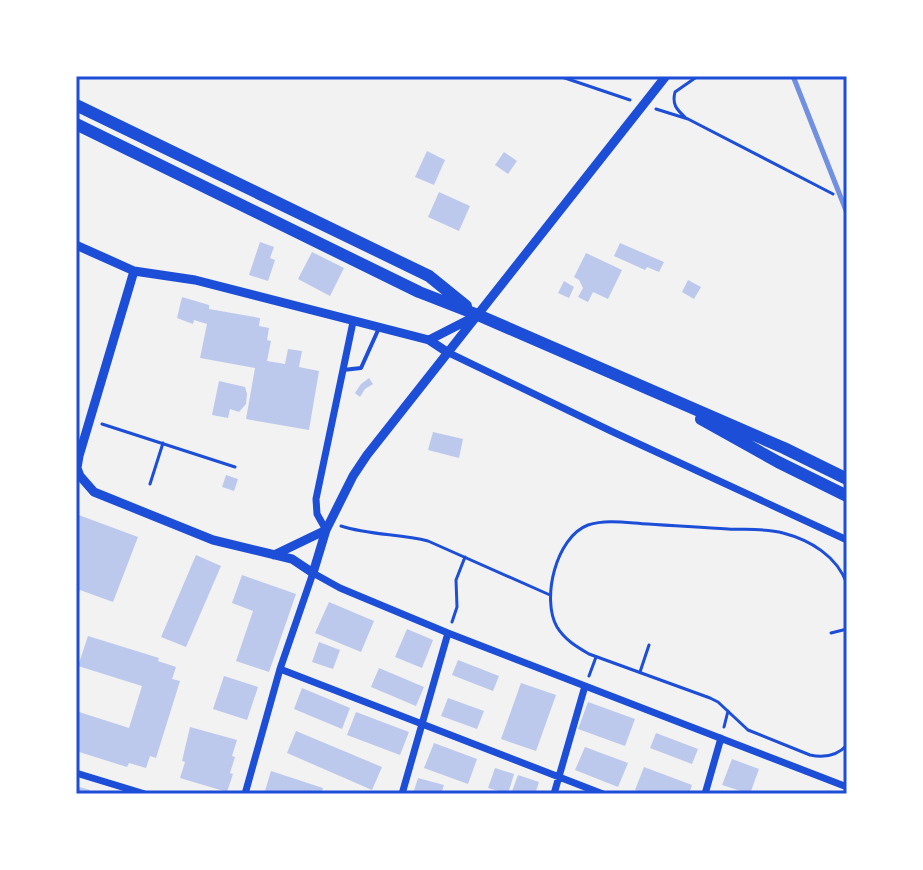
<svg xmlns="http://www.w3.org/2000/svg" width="923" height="870" font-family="Helvetica,sans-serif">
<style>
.building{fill:#bdc9ec}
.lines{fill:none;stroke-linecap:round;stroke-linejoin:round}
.path{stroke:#1d4ed8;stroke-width:3}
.service{stroke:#1d4ed8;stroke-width:4}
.minor{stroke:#1d4ed8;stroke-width:7}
.tertiary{stroke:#1d4ed8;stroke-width:9}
.primary{stroke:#1d4ed8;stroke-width:12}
.rail{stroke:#7290e2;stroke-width:5}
.neatline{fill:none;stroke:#1d4ed8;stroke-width:3}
</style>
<rect width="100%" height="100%" fill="#f2f2f2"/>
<path class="building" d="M427 151 445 160 434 185 415 177Z
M504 152 517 161 508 174 495 165Z
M439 192 470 206 459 231 428 217Z
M260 242 274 247 270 258 275 260 268 281 249 275Z
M620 243 664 262 659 272 647 267 645 270 614 256Z
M312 252 344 268 330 296 298 279Z
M586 253 622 270 608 299 593 292 588 302 578 297 583 288 579 280 574 277Z
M688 280 701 287 694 299 682 292Z
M564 281 574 287 569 298 558 293Z
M182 297 209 305V309L260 318 259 326 269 328 267 340 271 341 267 361 285 364 288 349 302 351 299 367 319 371 309 430 246 419 255 368 200 358 207 324 194 320 193 324 177 318Z
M369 378 373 384 365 389 360 397 355 393 361 384Z
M219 381 245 387 247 394 246 404 239 412 230 409 228 418 212 415Z
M433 432 463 439 459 458 428 450Z
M226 475 238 479 234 491 222 487Z
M76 514 138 537 113 602 80 590 76 600Z
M196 555 221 566 186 647 161 637Z
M242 575 296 594 269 672 236 661 253 611 232 603Z
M329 602 374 621 361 652 315 633Z
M407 629 433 640 422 668 395 657Z
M88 636 159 658 158 661 176 667 172 679 180 681 156 758 150 756 146 768 129 763 127 767 76 751V711L129 728 142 686 78 666Z
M319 642 340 650 333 669 312 662Z
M458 660 499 676 493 691 452 675Z
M379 668 424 687 416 706 371 687Z
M224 676 258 687 247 720 213 709Z
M521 683 556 695 536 751 501 739Z
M302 688 350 708 342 729 294 709Z
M448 698 484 711 477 729 441 716Z
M588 702 635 719 625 746 578 729Z
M356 712 409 732 400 755 347 735Z
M190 727 237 740 232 756 235 757 230 773 233 774 227 792 180 778 185 762 182 761Z
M296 731 382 767 372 790 287 753Z
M656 733 698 749 692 764 650 748Z
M434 743 477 759 468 784 424 768Z
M585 747 628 763 618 787 575 770Z
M732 759 759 769 750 794 722 785Z
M644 767 692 785 689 794H645L635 790Z
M495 768 514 774 508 794 488 788Z
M271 771 323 788 321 794H264Z
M518 775 539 782 535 794H511Z
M418 778 444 785 441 794H413Z
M76 786 90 790 88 794H76Z"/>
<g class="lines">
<path class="path" d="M559 76 630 100
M656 109 688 119 833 194
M685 117C676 109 672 104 675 92L698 76
M102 424 235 467
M150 484 163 443
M341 526C369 535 399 534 428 541L550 595
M847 584C837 556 810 540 783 533 766 528 745 530 728 529 701 527 675 526 648 524 628 523 607 519 588 525 556 537 541 599 557 627 565 640 577 647 589 654L710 698 718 702 748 730 810 755C824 758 837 756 847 745
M452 622 457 607 456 580 465 557
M831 633 847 629
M640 672 649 645
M589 676 596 657
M724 727 728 711"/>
<path class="service" d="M343 370 361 368 379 328"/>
<path class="minor" d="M447 352 613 432 847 540
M326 530 317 514 316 499 353 322
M280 669 603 794
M76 773 145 794
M245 794 280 669 313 573 340 588 448 633 847 787
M402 794 448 633
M554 794 585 686
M705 794 721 738"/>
<path class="tertiary" d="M76 245 134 271 195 280 429 340 447 352
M134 271 79 456 77 468 80 476 94 492 213 540 292 559 313 573 326 530 353 476 367 455 666 76
M429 340 472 318
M274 555 326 530"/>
<path class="primary" d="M76 105 429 276 466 306
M76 124 419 292 478 315 784 448 847 479
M701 419 778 462 847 496"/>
<path class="rail" d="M793 76 847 213"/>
</g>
<rect width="923" height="870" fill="none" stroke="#ffffff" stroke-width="156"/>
<rect x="78" y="78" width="767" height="714" class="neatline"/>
</svg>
